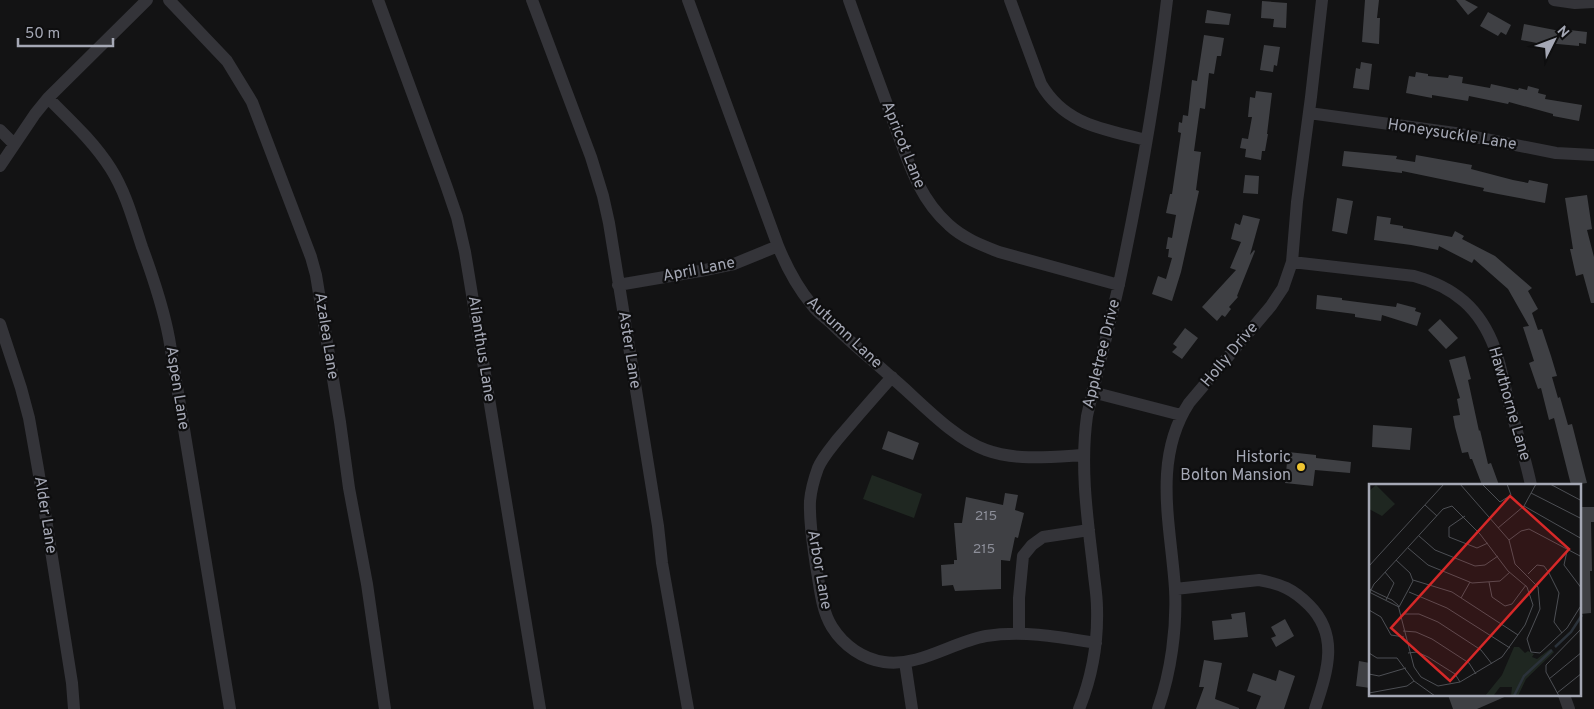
<svg xmlns="http://www.w3.org/2000/svg" width="1594" height="709" font-family="Overpass,sans-serif">
<style>
.green{fill:#1f2721}
.building{fill:#3f4044}
.lines{fill:none;stroke-linecap:round;stroke-linejoin:round}
.minor{stroke:#343439;stroke-width:12}
.poi-dot{fill:#eec431;stroke:#0e0e0f;stroke-width:2}
.labels{text-anchor:middle;dominant-baseline:central;stroke-width:4.5;stroke-linejoin:round;paint-order:stroke}
.number-label{font-size:14px;fill:#8c8e99}
.street-label{font-size:16px;fill:#a5a8b5;stroke:#0e0e0f}
.poi-label{font-size:16px;fill:#a5a8b5;stroke:#0e0e0f;text-anchor:end}
.inset-river{fill:none;stroke:#2b323a;stroke-width:2.5}
.inset-road{fill:none;stroke:#4d4f54;stroke-width:1}
.view{fill:#d62828;fill-opacity:0.15;stroke:#d62828;stroke-width:2.5}
.inset-edge{fill:none;stroke:#a5a8b5;stroke-width:2.5}
</style>
<rect width="100%" height="100%" fill="#131314"/>
<path class="green" d="M872 475 922 494 914 518 863 499Z"/>
<path class="building" d="M1365 0H1379L1377 18H1380L1379 44 1362 42Z
M1456 0H1465L1478 7 1468 15Z
M1262 1 1287 3 1286 28 1273 27 1274 19 1261 18Z
M1207 10 1231 14 1229 25 1205 23Z
M1488 12 1511 25 1506 35 1501 32 1498 36 1480 26Z
M1524 24 1560 31 1561 29 1587 32 1586 44 1579 43V46L1547 43V45L1521 40Z
M1204 35 1224 38 1221 56H1217L1214 74 1209 73 1205 109 1200 108 1194 151 1201 152 1196 190 1199 191 1181 272 1172 301 1152 294 1158 276 1166 279 1172 258 1168 257 1169 249H1166L1168 237 1172 238 1176 215 1166 213 1170 194H1172L1181 133 1178 132 1179 122 1182 123 1183 115 1188 116 1192 80 1197 81Z
M1264 45 1280 47 1277 66 1274 65 1273 72 1260 70Z
M1361 62 1372 64 1369 90 1353 88 1356 68 1360 69Z
M1416 72 1428 74V76L1448 78 1449 75 1463 77 1462 83 1490 88 1491 84 1518 90 1519 88 1527 90 1528 86 1539 89 1538 93 1546 95 1545 99 1582 105 1579 121 1553 116V114L1509 102 1508 104 1469 96 1468 101 1432 95V98L1406 93 1409 76 1415 77Z
M1256 91 1272 93 1267 134H1268L1265 151H1262L1261 160 1245 157 1246 149 1240 148 1242 138 1248 139 1252 117H1248L1250 97 1255 98Z
M1344 151 1397 156 1396 159 1415 162 1416 155 1472 165 1471 169 1513 180 1528 183 1529 180 1548 184 1545 203 1498 194 1483 191 1484 188 1402 171V173L1342 166Z
M1245 175 1259 176 1258 194 1243 193Z
M1587 195 1592 229 1587 230 1594 257V303H1591L1583 274 1576 276 1570 249H1573L1565 198Z
M1337 198 1353 201 1347 234 1332 231Z
M1243 215 1260 219 1250 255 1254 250 1255 251 1237 296 1238 297 1229 307 1231 309 1225 317 1222 315 1217 321 1202 307 1236 270 1230 268 1241 242 1231 239 1235 223 1240 225Z
M1377 216 1391 218 1390 224 1403 226V228L1452 237 1455 231 1464 236 1462 239 1495 256 1532 288 1528 291 1538 309 1532 313 1538 330 1542 329 1551 356 1557 376 1552 377 1558 398 1560 397 1568 425 1572 424 1587 483 1571 485 1554 418 1549 420 1541 388 1538 389 1529 363 1534 361 1523 327 1529 326 1508 289 1474 259 1472 263 1439 246 1438 250 1411 245 1374 240Z
M1317 295 1342 298V300L1396 307 1397 303 1416 308 1415 311 1421 313 1417 326 1382 315 1381 321 1355 317V314L1316 309Z
M1440 319 1458 338 1446 349 1428 330Z
M1185 328 1198 338 1182 359 1172 352 1177 347 1173 344Z
M1465 356 1471 379 1468 380 1479 431 1480 430 1488 464 1491 463 1499 485H1482L1472 459H1470L1468 452 1462 453 1455 427 1453 416 1460 415 1457 399 1460 398 1449 360Z
M1373 425 1412 428 1410 450 1372 447Z
M888 431 919 443 913 460 882 449Z
M1288 452 1316 455V458L1351 462 1350 473 1315 470 1313 486 1285 483Z
M1005 493 1018 495 1015 510 1024 513 1018 538 1015 537 1010 561 1001 560V589L955 591 953 585 942 586 941 565 954 564V560H957L954 523H962L966 497 1003 505Z
M1580 507H1594V522H1591L1592 571H1590L1591 613 1580 614Z
M1245 612 1248 637 1214 640 1212 621 1232 619 1231 614Z
M1285 619 1294 636 1276 647 1271 638 1276 636 1271 627Z
M1204 660 1222 663 1215 699 1239 708V709H1196L1204 687H1199Z
M1359 661 1370 663V688L1356 686Z
M1279 670 1295 676 1284 709H1256L1261 696 1247 691 1253 673 1276 681Z
M1448 695H1509L1477 709H1453Z"/>
<g class="lines">
<path class="minor" d="M169 0 227 61 252 102 311 257 316 275 340 422 349 488 367 584 385 709
M378 0 446 185 457 217 465 252 540 709
M532 0 591 157 603 196 609 223 658 526 662 563 688 709
M688 0 778 246C787 268 797 287 812 305 817 312 824 317 831 323 850 342 870 358 890 376 918 399 952 438 986 450 1016 461 1051 457 1083 455
M849 0C863 40 878 79 892 118 907 157 917 197 949 225 963 238 981 245 999 252L1119 285
M1010 0 1041 84C1065 125 1104 129 1146 140
M1554 0 1575 3 1594 2
M48 98C70 120 94 142 111 169 126 193 133 220 142 247 153 277 163 306 169 338L230 709
M1309 113 1455 133 1556 153 1594 155
M0 130 14 144
M0 166 35 114 48 98 147 0
M1292 262 1414 276C1454 287 1480 308 1495 349 1501 366 1504 383 1508 400 1516 429 1525 457 1531 485
M618 285 700 271 734 264 778 246
M0 324 21 388 29 418 38 469 72 683 74 709
M892 377C873 398 855 419 837 440 830 449 822 458 818 468 814 479 811 490 810 501 809 523 813 544 816 566 820 587 821 609 832 627 844 646 863 659 884 662 920 667 952 642 986 636 1023 630 1060 637 1096 643
M1092 392 1181 415
M1175 589 1259 580C1281 584 1293 589 1309 605 1340 636 1327 672 1315 709
M1019 633V598L1023 556 1032 545 1043 537 1089 530
M905 662 912 709
M1564 695 1569 709
M1079 709C1092 677 1098 642 1097 608 1097 594 1094 579 1093 566 1087 516 1080 466 1087 416 1097 372 1109 328 1119 284 1139 190 1156 95 1167 0
M1158 709C1171 672 1177 628 1175 589 1171 526 1152 460 1189 403L1271 306 1283 288 1292 262 1297 202 1311 97 1322 0"/>
</g>
<circle class="poi-dot" cx="1301" cy="467" r="5"/>
<g class="labels">
<g class="number-label">
<text x="986" y="516">215</text>
<text x="984" y="549">215</text>
</g>
<g class="street-label">
<text transform="translate(1452 135) rotate(9)">Honeysuckle Lane</text>
<text transform="translate(903 145) rotate(68)">Apricot Lane</text>
<text transform="translate(699 270) rotate(-11)">April Lane</text>
<text transform="translate(844 333) rotate(43)">Autumn Lane</text>
<text transform="translate(326 336) rotate(81)">Azalea Lane</text>
<text transform="translate(481 349) rotate(81)">Ailanthus Lane</text>
<text transform="translate(629 350) rotate(81)">Aster Lane</text>
<text transform="translate(1102 354) rotate(-76)">Appletree Drive</text>
<text transform="translate(1230 355) rotate(-50)">Holly Drive</text>
<text transform="translate(177 388) rotate(81)">Aspen Lane</text>
<text transform="translate(1509 404) rotate(74)">Hawthorne Lane</text>
<text transform="translate(45 515) rotate(81)">Alder Lane</text>
<text transform="translate(819 570) rotate(80)">Arbor Lane</text>
</g>
<g class="poi-label">
<text x="1291" y="458">Historic<tspan x="1291" dy="18">Bolton Mansion</tspan></text>
</g>
</g>
<g transform="translate(1369 484)">
<rect width="212" height="212" fill="#131314"/>
<path d="M7 1 26 20 13 32 0 25V7ZM145 163H150L156 169 159 167 165 170 163 173 168 175 181 165 185 168 157 195 149 212H142L143 203H131L125 211 116 212 133 191Z" fill="#1f2721"/>
<path class="inset-river" d="M186 163 202 148 213 131M145 212 155 192 183 166"/>
<path class="inset-road" d="M91 0 140 56 146 80 169 103 171 125 158 155 162 168 171 169 198 144 213 120M113 0 131 18 142 11 138 0M181 0 213 17M162 9 213 35M56 21 68 32M155 22 213 55M96 32 80 43V53L108 64 119 59M129 44 155 22 167 0M50 52 66 66 106 82 116 81 129 72M140 56 152 47 160 45 213 73M39 64 59 81 103 99 131 97 141 88M198 67 195 81 213 105M27 76 41 89 44 97 30 123M0 82 75 0M16 88 25 99 17 116M159 90 168 81 175 82 180 89 190 109 185 138 193 149M44 96 83 108 149 151M120 98 123 113 136 122 143 120 157 101M0 104 2 106 10 110 23 116 29 121 45 183 52 193 69 202 91 198 133 173 156 141 164 121 158 103 139 87 111 50 83 22 74 25 8 97 5 100 1 108M0 108 30 123M40 108 78 124 141 164M92 114 101 98M0 126 12 133 22 151 35 153M34 130H50L69 138 112 166 123 180M34 147 47 148 63 155 100 179 107 190M0 169 8 174H28L45 197 66 212M39 169 48 168 59 173 86 190 91 198M0 190 10 192 37 184M180 195 213 168M0 209 38 202 45 197M188 209 213 189M190 212 177 188V181L213 144"/>
<path class="view" d="M141 12 200 65 81 197 22 144Z"/>
<rect width="212" height="212" class="inset-edge"/>
</g>
<g transform="translate(1554 40) rotate(48)" stroke="#0e0e0f" stroke-width="4" paint-order="stroke">
<path d="M0-4L9 19L0 12L-9 19Z" fill="#a5a8b5"/>
<text y="-8" font-size="14" font-weight="bold" text-anchor="middle" fill="#a5a8b5">N</text>
</g>
<path d="M18 38v8h95v-8" fill="none" stroke="#a5a8b5" stroke-width="2.5"/>
<text x="25" y="38" font-size="15" fill="#a5a8b5" stroke="#0e0e0f" stroke-width="4" paint-order="stroke">50 m</text>
</svg>
